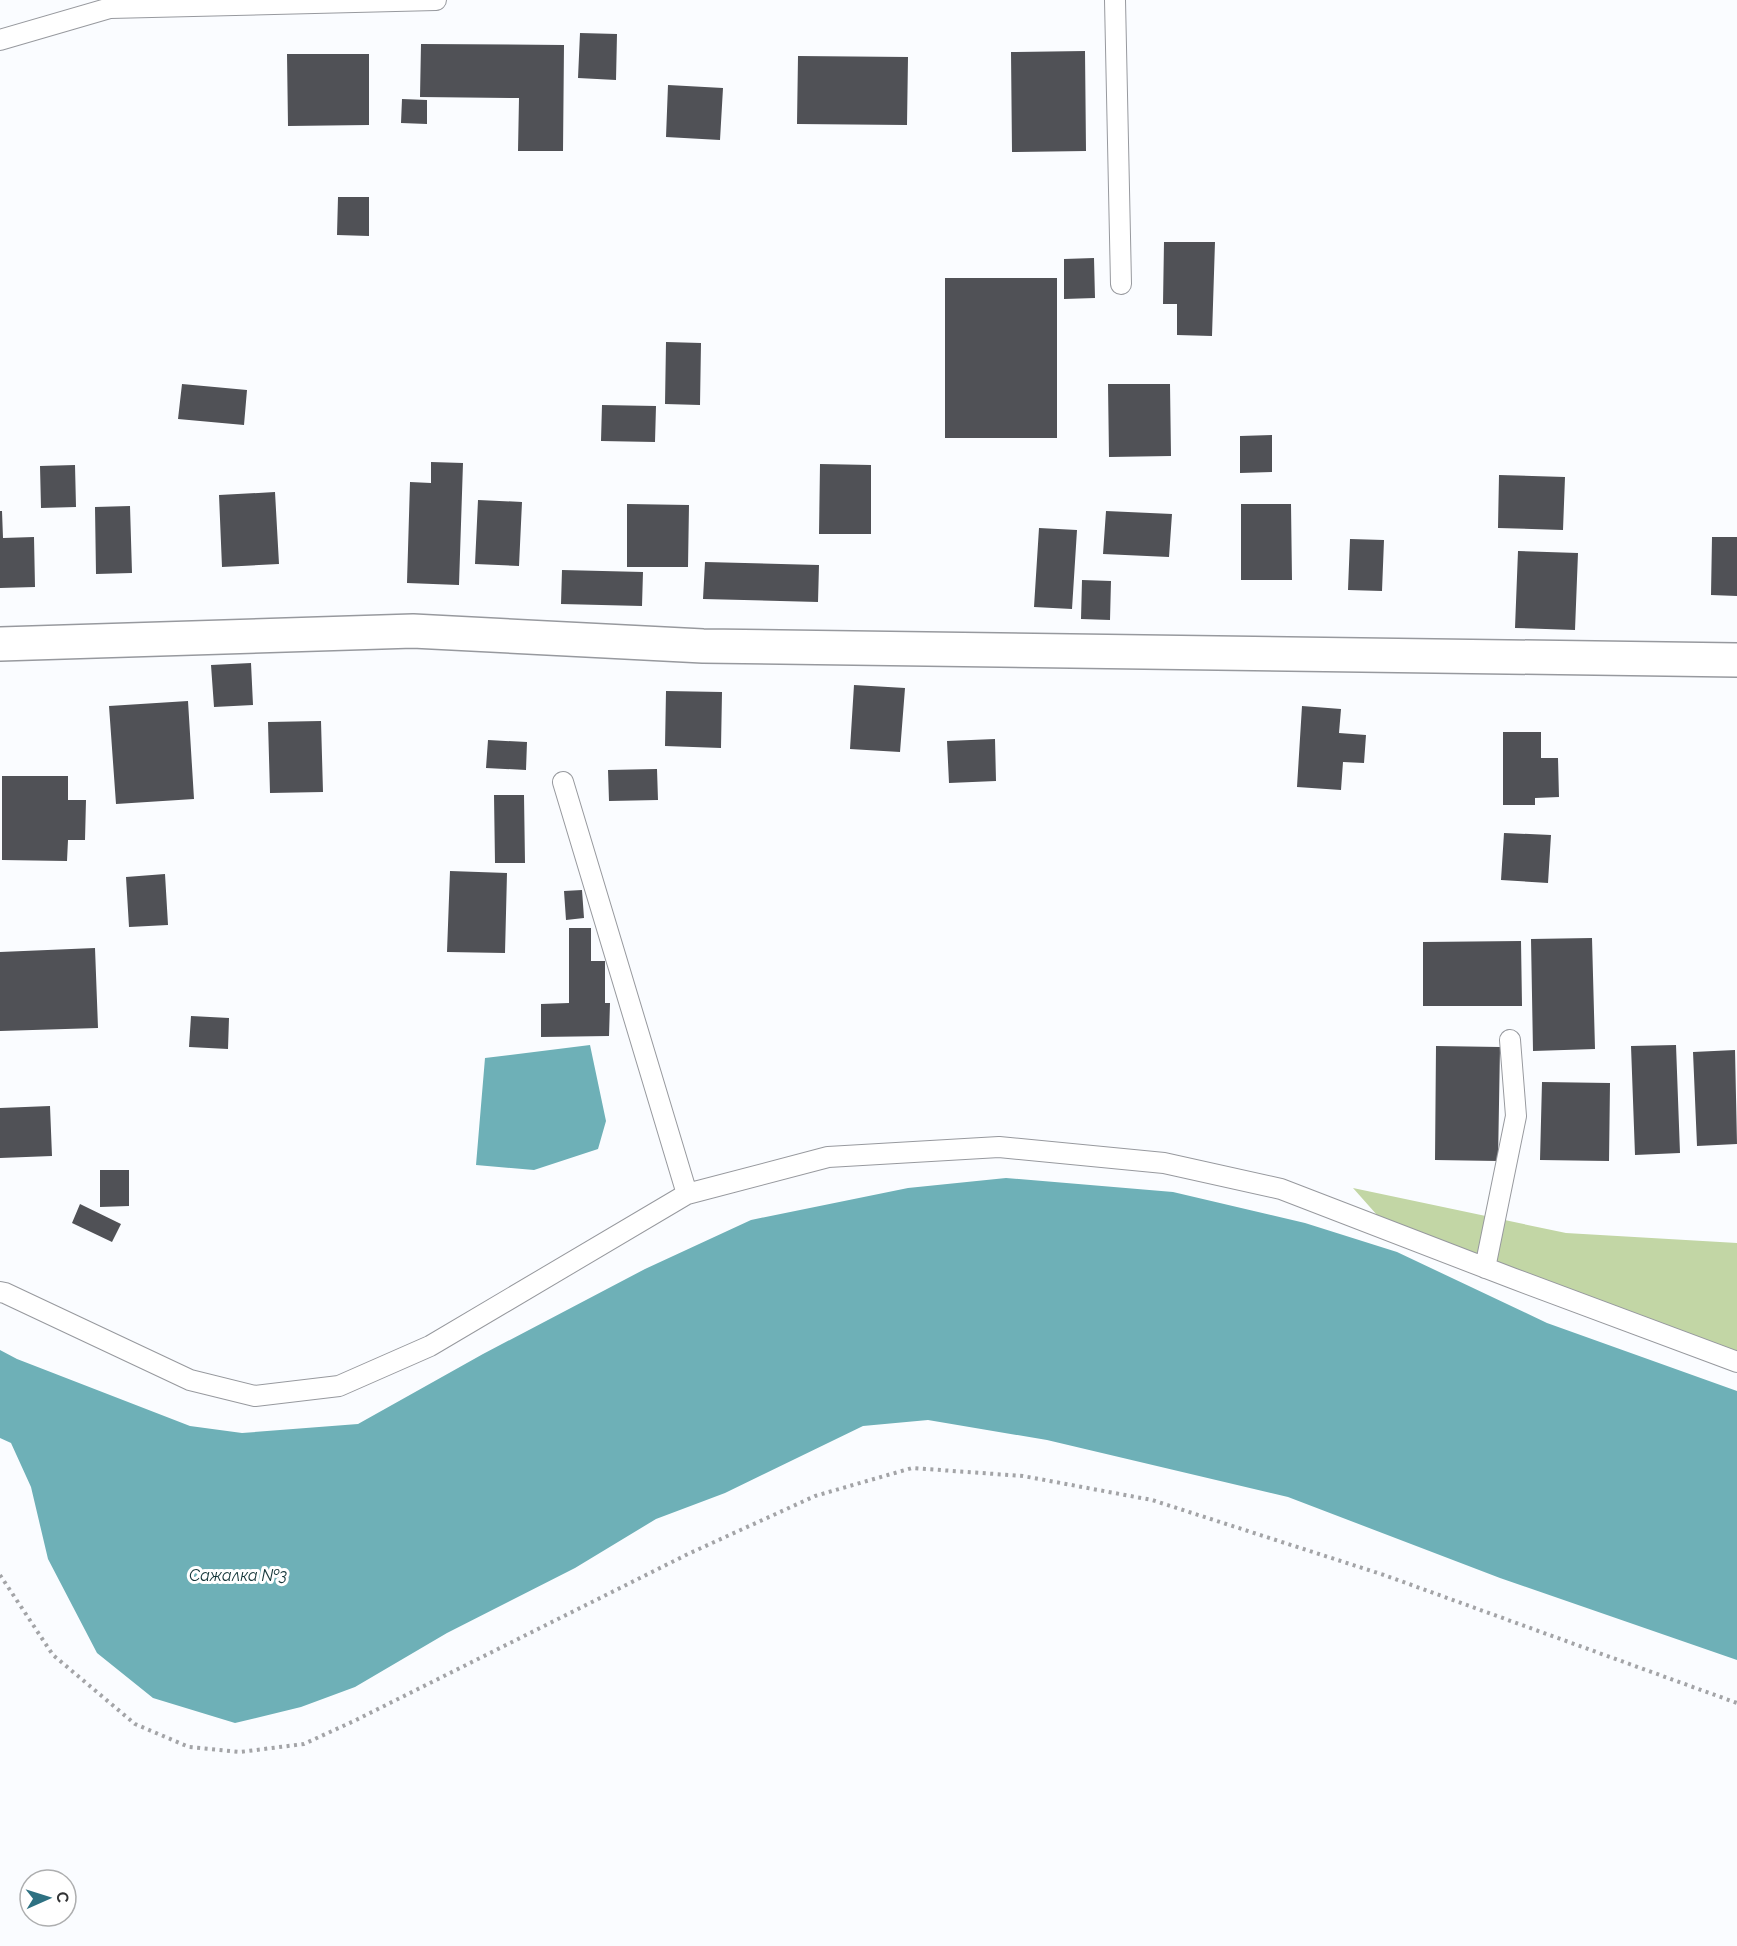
<svg xmlns="http://www.w3.org/2000/svg" width="1737" height="1946" font-family="Raleway,sans-serif">
<style>
.forest{fill:#c2d6a5}
.water{fill:#6eb0b7}
.building{fill:#505156}
.lines{fill:none;stroke-linecap:round;stroke-linejoin:round}
.service-casing{stroke:#97999e;stroke-width:22}
.minor-casing{stroke:#97999e;stroke-width:36}
.path{stroke:#a3a4a7;stroke-width:4;stroke-dasharray:3 4.5;stroke-linecap:butt}
.service{stroke:#fff;stroke-width:20}
.minor{stroke:#fff;stroke-width:33}
.labels{text-anchor:middle;dominant-baseline:central;stroke-width:6;stroke-linejoin:round;paint-order:stroke}
.water-label{font-size:16px;font-style:italic;fill:#133538;stroke:#fff}
</style>
<rect width="100%" height="100%" fill="#fafcff"/>
<path class="forest" d="M1353 1188 1566 1233 1737 1243V1355L1525 1276 1377 1215Z"/>
<path class="water" d="M590 1045 606 1121 598 1149 534 1170 476 1165 485 1058Z
M1006 1178 1173 1192 1305 1223 1397 1252 1547 1323 1737 1391V1660L1500 1578 1288 1497 1047 1440 928 1420 863 1426 725 1493 656 1519 575 1568 447 1633 355 1687 301 1707 235 1723 153 1698 97 1653 48 1559 31 1487 11 1443 0 1438V1350L17 1359 190 1426 242 1433 358 1424 483 1354 645 1269 751 1220 908 1188Z"/>
<path class="building" d="M580 33 617 34 616 80 578 78Z
M421 44 564 45 563 151H518L519 98 420 97Z
M1085 51 1086 151 1012 152 1011 52Z
M287 54H369V125L288 126Z
M798 56 908 57 907 125 797 124Z
M668 85 723 88 720 140 666 137Z
M402 99 427 100V124L401 123Z
M338 197H369V236L337 235Z
M1164 242H1215L1212 336 1177 335V304H1163Z
M1094 258 1095 298 1064 299V259Z
M945 278H1057V438H945Z
M666 342 701 343 700 405 665 404Z
M182 384 247 390 244 425 178 419Z
M1108 384H1170L1171 456 1109 457Z
M602 405 656 406 655 442 601 441Z
M1272 435V472L1240 473V436Z
M431 462 463 463 459 585 407 583 410 482 431 483Z
M820 464 871 465V534H819Z
M75 465 76 507 41 508 40 466Z
M1499 475 1565 477 1563 530 1498 528Z
M275 492 279 564 222 567 219 495Z
M478 500 522 502 519 566 475 564Z
M627 504 689 505 688 567H627Z
M1241 504H1291L1292 580H1241Z
M130 506 132 573 96 574 95 507Z
M0 511H2L3 538 34 537 35 587 0 588Z
M1106 511 1172 514 1169 557 1103 554Z
M1039 528 1077 530 1072 609 1034 607Z
M1712 537H1737V596L1711 595Z
M1350 539 1384 540 1382 591 1348 590Z
M1518 551 1578 553 1575 630 1515 628Z
M705 562 819 565 818 602 703 599Z
M562 570 643 572 642 606 561 604Z
M1082 580 1111 581 1110 620 1081 619Z
M251 663 253 705 214 707 211 665Z
M854 685 905 688 900 752 850 749Z
M666 691 722 692 721 748 665 746Z
M188 701 194 799 116 804 109 706Z
M1302 706 1341 709 1339 733 1366 735 1364 763 1343 762 1341 790 1297 787Z
M321 721 323 792 270 793 268 722Z
M1503 732H1541V758H1558L1559 797 1535 798V805H1503Z
M995 739 996 781 949 783 947 741Z
M488 740 527 742 526 770 486 768Z
M657 769 658 800 609 801 608 770Z
M2 776H68V800H86L85 840H68L67 861 2 860Z
M494 795H524L525 863H495Z
M1504 833 1551 835 1548 883 1501 880Z
M450 871 507 873 505 953 447 952Z
M165 874 168 925 129 927 126 877Z
M582 890 584 918 566 920 564 891Z
M569 928H591V961H605V1003H610L609 1036 541 1037V1004L569 1003Z
M1592 938 1595 1049 1533 1051 1531 939Z
M1521 941 1522 1006H1423V942Z
M95 948 98 1028 0 1031V952Z
M191 1016 229 1018 228 1049 189 1047Z
M1676 1045 1680 1153 1635 1155 1631 1046Z
M1436 1046 1500 1047 1498 1161 1435 1160Z
M1735 1050 1737 1144 1697 1146 1693 1052Z
M1542 1082 1610 1083 1609 1161 1540 1160Z
M50 1106 52 1156 0 1158V1108Z
M100 1170H129V1206L100 1207Z
M80 1204 121 1224 112 1242 72 1223Z"/>
<g class="lines">
<g class="service-casing">
<path id="service" d="M1115 0 1121 284
M0 40 110 8 436 0
M563 782 687 1194
M1485 1268 1516 1116 1510 1040
M0 1292 5 1293 190 1380 255 1396 339 1386 430 1346 687 1194 828 1157 999 1147 1164 1163 1281 1189 1512 1278 1737 1362"/>
</g>
<g class="minor-casing">
<path id="minor" d="M0 644 413 631 703 646 1737 660"/>
</g>
<path class="path" d="M0 1575 53 1655 135 1724 189 1747 240 1752 304 1744 356 1720 688 1554 815 1496 912 1468 1023 1476 1152 1500 1384 1575 1737 1703"/>
<use href="#service" class="service"/>
<use href="#minor" class="minor"/>
</g>
<g class="labels">
<g class="water-label">
<text x="238" y="1575">Сажалка №3</text>
</g>
</g>
<g transform="translate(48 1898) rotate(87)"><circle r="28" fill="#ffffff" stroke="#adaeaf" stroke-width="1.5"/>
<path d="M0-4.5L10 22L0 15L-10 22Z" fill="#2e7182"/>
<text y="-9" font-size="16" font-weight="bold" text-anchor="middle" fill="#333436">С</text>
</g>
</svg>
